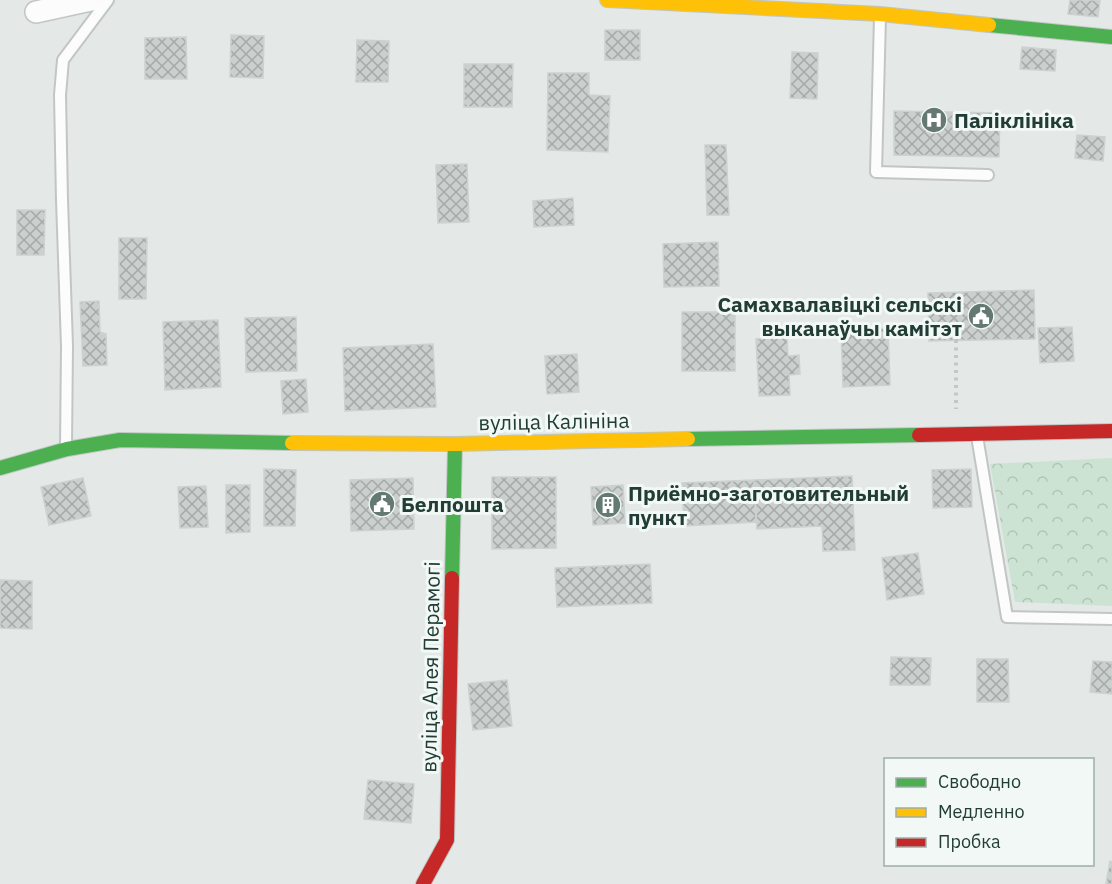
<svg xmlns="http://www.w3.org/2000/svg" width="1112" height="884" font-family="'IBM Plex Sans',sans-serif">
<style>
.park{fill:url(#park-crowns)}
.building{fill:url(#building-cross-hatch);stroke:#ccd2d0;stroke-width:1.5}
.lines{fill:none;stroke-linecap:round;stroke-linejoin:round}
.lane-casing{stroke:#c1c6c4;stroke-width:14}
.street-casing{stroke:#c1c6c4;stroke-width:24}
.fast-casing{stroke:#bfc7c4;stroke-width:16}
.slow-casing{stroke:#bfc7c4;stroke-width:16}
.jam-casing{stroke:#bfc7c4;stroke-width:16}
.path{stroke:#c1c9c5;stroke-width:4;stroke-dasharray:3 4.5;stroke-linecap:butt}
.lane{stroke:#fbfcfb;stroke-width:10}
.street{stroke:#fbfcfb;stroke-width:21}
.fast{stroke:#4caf50;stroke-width:14}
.slow{stroke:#ffc107;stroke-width:14}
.jam{stroke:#c62828;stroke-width:14}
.labels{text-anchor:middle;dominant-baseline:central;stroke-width:6;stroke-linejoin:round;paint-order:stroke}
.poi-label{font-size:21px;font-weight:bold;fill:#213d35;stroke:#f2f8f5;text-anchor:start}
.street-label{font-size:21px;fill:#213d35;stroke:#f2f8f5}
</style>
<defs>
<pattern id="park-crowns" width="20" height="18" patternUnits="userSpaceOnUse" patternTransform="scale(1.5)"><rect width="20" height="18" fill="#cce3d3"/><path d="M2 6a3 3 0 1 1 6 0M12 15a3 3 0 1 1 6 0" fill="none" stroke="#afc4b6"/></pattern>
<pattern id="building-cross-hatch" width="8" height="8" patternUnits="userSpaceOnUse" patternTransform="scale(1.5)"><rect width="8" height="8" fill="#cbd0ce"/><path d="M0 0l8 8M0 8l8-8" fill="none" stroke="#a4aaa8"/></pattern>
</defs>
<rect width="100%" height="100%" fill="#e4e9e7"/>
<path class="park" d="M1112 458V606L1015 602 990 464Z"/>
<path class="building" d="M1070 0H1100L1098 17 1068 14Z
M605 30H640V60H605Z
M231 35 264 36 263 78 230 77Z
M186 37 187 79H145V38Z
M357 40 389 41 388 82H356Z
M1022 47 1056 50 1055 71 1020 69Z
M792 52 818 53 817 99 790 98Z
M464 64H513L512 107H464Z
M548 73H589V95L610 96 608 152 547 150Z
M894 111 1000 113 999 157 894 155Z
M1077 135 1105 137 1103 161 1075 158Z
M705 145H726L729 215H707Z
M467 164 469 222 438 223 436 165Z
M573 198 574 225 534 227 533 201Z
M17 210H45L44 255H17Z
M119 238H147L146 299H119Z
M718 242 719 286 664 287 663 244Z
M1034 290 1035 339 929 341 928 293Z
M99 301 100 332 106 334 107 365 83 366 80 302Z
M682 312H735V371H682Z
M296 317 297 371 246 372 245 318Z
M218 320 221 387 165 390 163 322Z
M1072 327 1074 361 1040 363 1038 328Z
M888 328 890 385 843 387 841 330Z
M787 337 788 356 799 355 800 374 789 375 790 395 759 396 756 339Z
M433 344 436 407 345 411 343 348Z
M577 354 579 392 547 394 545 356Z
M306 379 308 412 283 414 281 381Z
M264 469 296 470 295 526H264Z
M971 469 972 507 933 508 932 470Z
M852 476 855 550 823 551 822 526 757 529 754 480Z
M492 477H556V548L492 549Z
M83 478 91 516 49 525 41 487Z
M413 478 414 529 351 531 350 480Z
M754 480 756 522 684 526 682 483Z
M226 485H250V532L226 533Z
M623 485 625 523 593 525 591 487Z
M206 486 208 527 180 528 178 487Z
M918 553 924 594 887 600 882 558Z
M650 564 652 603 557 607 555 568Z
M0 580 32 581V629L0 628Z
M891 657 931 658 930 685H890Z
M977 659H1008L1009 702H977Z
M1093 661 1112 662V694L1090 692Z
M507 680 512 726 473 730 468 684Z
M368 780 414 784 411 823 364 819Z
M1110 861 1112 862V884H1106Z"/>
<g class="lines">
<g class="lane-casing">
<path id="lane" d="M880 17 876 172 988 175
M977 436 1007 617 1112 619
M66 446 67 346 62 200 60 95 63 60 108 0"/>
</g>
<g class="street-casing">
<path id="street" d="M36 12 91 0"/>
</g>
<g class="fast-casing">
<path id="fast" d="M989 25 1112 37
M688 439 919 435
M0 468 67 449 120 440 292 443
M452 578 455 444"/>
</g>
<g class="slow-casing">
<path id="slow" d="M607 0 880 14 989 25
M292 443 455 444 688 439"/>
</g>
<g class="jam-casing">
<path id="jam" d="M919 435 1112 431
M423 884 447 840 452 578"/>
</g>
<path class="path" d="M956 340V409"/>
<use href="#lane" class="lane"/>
<use href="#street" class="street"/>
<use href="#fast" class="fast"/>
<use href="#slow" class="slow"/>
<use href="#jam" class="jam"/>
</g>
<defs>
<g id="hospital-disc" transform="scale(1.35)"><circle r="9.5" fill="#657973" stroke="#f2f8f5"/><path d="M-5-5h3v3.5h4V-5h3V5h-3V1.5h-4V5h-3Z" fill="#fff"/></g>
<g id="civic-disc" transform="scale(1.35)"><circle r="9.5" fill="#657973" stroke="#f2f8f5"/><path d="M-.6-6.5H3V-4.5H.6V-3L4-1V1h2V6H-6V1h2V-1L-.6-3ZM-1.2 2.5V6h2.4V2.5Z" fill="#fff"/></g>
<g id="building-disc" transform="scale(1.35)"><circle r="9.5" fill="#657973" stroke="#f2f8f5"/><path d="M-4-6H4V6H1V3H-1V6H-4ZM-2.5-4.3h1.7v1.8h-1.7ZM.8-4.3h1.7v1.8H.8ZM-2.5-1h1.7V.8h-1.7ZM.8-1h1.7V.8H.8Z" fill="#fff"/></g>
</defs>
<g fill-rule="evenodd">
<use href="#hospital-disc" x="934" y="120"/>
<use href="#civic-disc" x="981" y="316"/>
<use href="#civic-disc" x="382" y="504"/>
<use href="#building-disc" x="608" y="505"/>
</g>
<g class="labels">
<g class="poi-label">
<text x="954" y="120">Паліклініка</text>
<text x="962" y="304" text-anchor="end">Самахвалавіцкі сельскі<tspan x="962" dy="24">выканаўчы камітэт</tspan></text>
<text x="628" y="493">Приёмно-заготовительный<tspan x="628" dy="24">пункт</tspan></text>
<text x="401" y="504">Белпошта</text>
</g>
<g class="street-label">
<text transform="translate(554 421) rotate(-1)">вуліца Калініна</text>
<text transform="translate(430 667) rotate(-89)">вуліца Алея Перамогі</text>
</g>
</g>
<rect x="884" y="758" width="210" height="108" fill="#f2f8f5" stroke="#9eada8" stroke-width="1.5"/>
<rect x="896" y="778" width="30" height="9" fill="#4caf50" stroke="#9eada8" stroke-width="1.5"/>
<text x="938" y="788" font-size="18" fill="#213d35">Свободно</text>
<rect x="896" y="808" width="30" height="9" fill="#ffc107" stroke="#9eada8" stroke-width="1.5"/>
<text x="938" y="818" font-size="18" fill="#213d35">Медленно</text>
<rect x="896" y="838" width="30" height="9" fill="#c62828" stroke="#9eada8" stroke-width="1.5"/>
<text x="938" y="848" font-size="18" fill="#213d35">Пробка</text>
</svg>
